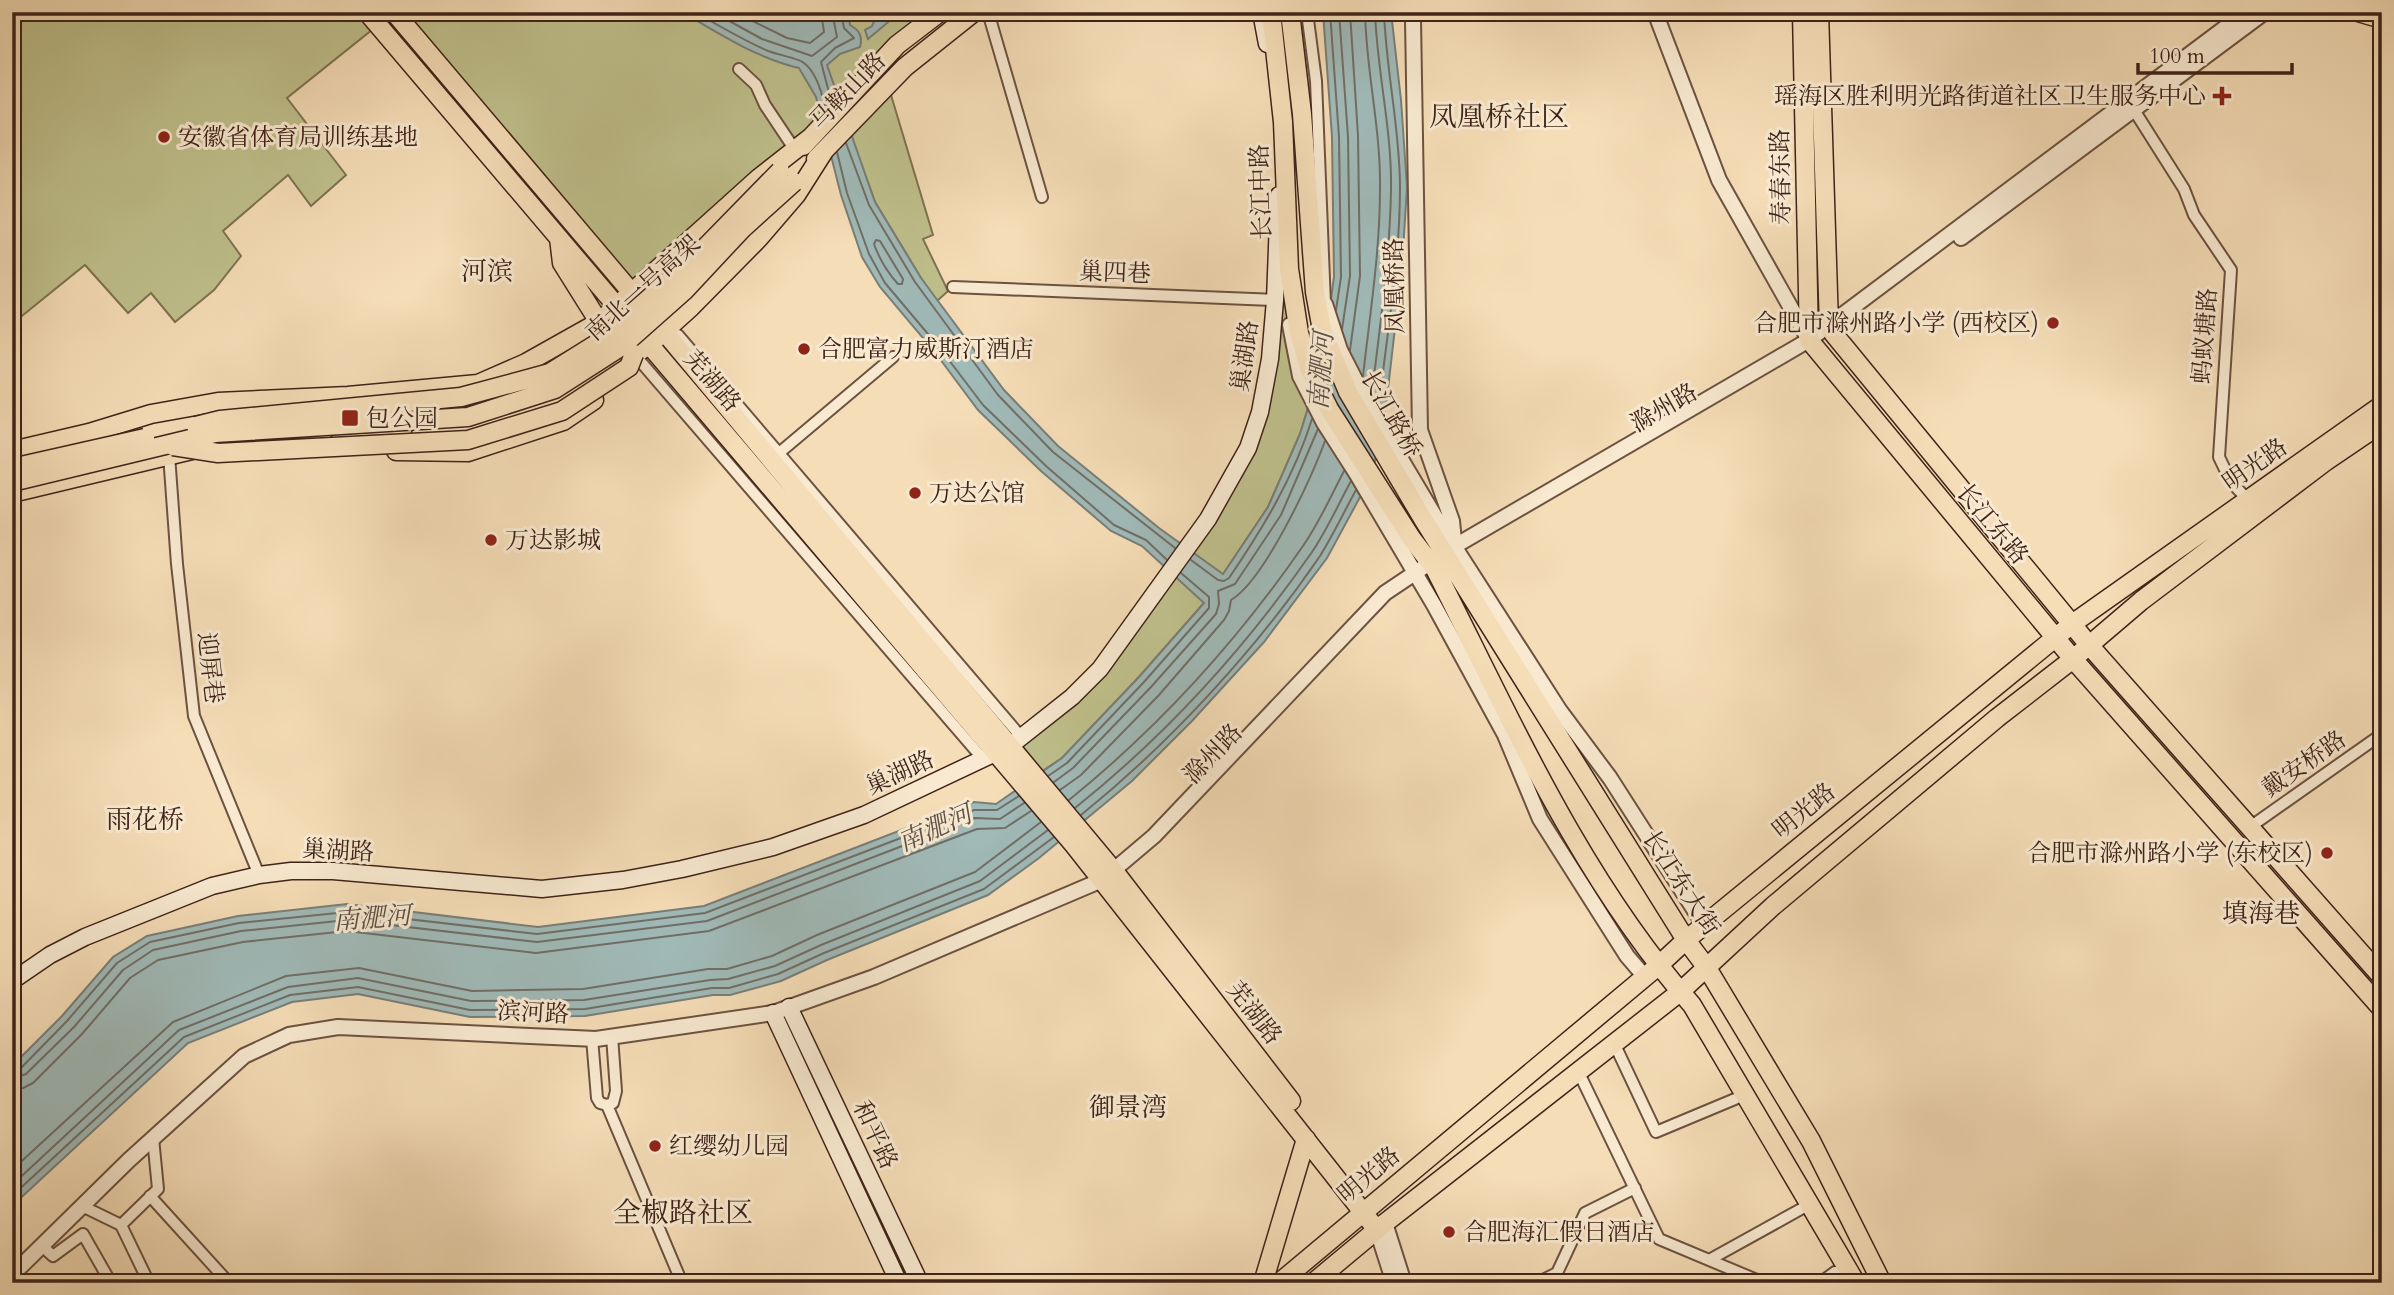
<svg xmlns="http://www.w3.org/2000/svg" width="2394" height="1295" font-family="Cardo,'Noto Serif SC',serif">
<style>
.green{fill:#bfc08c;stroke:#7f7252;stroke-width:2}
.water{fill:#a0bab8;stroke:#797e78;stroke-width:2}
.lines{fill:none;stroke-linecap:round;stroke-linejoin:round}
.shore{stroke:#706e68;stroke-width:2}
.minor-casing{stroke:#6c5240;stroke-width:14}
.tertiary-casing{stroke:#6c5240;stroke-width:18}
.secondary-casing{stroke:#3f2319;stroke-width:19}
.primary-casing{stroke:#3f2319;stroke-width:21}
.trunk-casing{stroke:#3f2319;stroke-width:21}
.minor{stroke:#f8e9d0;stroke-width:10}
.tertiary{stroke:#f8e9d0;stroke-width:14}
.secondary{stroke:#f8e9d0;stroke-width:16}
.primary{stroke:#f5ddb7;stroke-width:18}
.trunk{stroke:#f5ddb7;stroke-width:18}
.trunk-bridge-casing{stroke:#3f2319;stroke-width:21;stroke-linecap:butt}
.trunk-bridge{stroke:#f5ddb7;stroke-width:18}
.poi-dot{fill:#8f2418;stroke:#f8e9d0;stroke-width:2.5}
.labels{text-anchor:middle;dominant-baseline:central;stroke-width:6;stroke-linejoin:round;paint-order:stroke}
.street-label{font-size:24px;fill:#3f2319;stroke:#f8e9d0}
.poi-label{font-size:24px;fill:#3f2319;stroke:#f8e9d0;text-anchor:start}
.neighbourhood-label{font-size:26px;fill:#3f2319;stroke:#f8e9d0}
.water-label{font-size:26px;font-style:italic;fill:#5c5049;stroke:#f8e9d0}
.quarter-label{font-size:28px;fill:#3f2319;stroke:#f8e9d0}
</style>
<rect width="100%" height="100%" fill="#f5ddb7"/>
<filter id="stains"><feTurbulence type="fractalNoise" baseFrequency=".00286" numOctaves="4"/><feColorMatrix values="0 0 0 0 .2 0 0 0 0 .09 0 0 0 0 .02 0 0 0 .5 -.17"/></filter>
<radialGradient id="worn" r=".72"><stop offset=".6" stop-color="#630" stop-opacity="0"/><stop offset="1" stop-color="#630" stop-opacity=".3"/></radialGradient>
<path class="green" d="M12 12H367L378 25 287 98 346 175 311 206 288 175 223 231 241 256 214 290 175 322 151 293 128 313 85 265 12 324Z
M394 12H940L810 138 632 293Z
M888 85 933 235 923 239 948 291 937 301 921 278 875 202 847 126Z
M1282 252 1311 398 1300 434 1268 507 1204 603 1139 677 1062 758 1035 776 1010 746 1100 669 1180 543 1208 519 1248 448Z"/>
<path class="water" d="M682 12H848L850 25C859 30 863 36 860 47L840 54 827 65 875 202 921 278 1004 390 1058 446 1159 528 1223 574 1268 507 1300 434 1322 363 1334 277 1332 137 1323 12H1391L1401 100 1407 187 1402 267 1386 406 1372 475 1327 558 1264 642 1192 721 1132 781 1039 858 988 895 827 960 781 981 730 995H713L585 1016 470 1017 358 994 292 1002 188 1043 12 1206V1066L62 1016 113 957 147 936 238 916 347 904 538 927 704 906 974 802 996 804 1062 758 1139 677 1204 603 1142 546 1111 531 1041 471 978 410 934 351 880 287 862 257 841 195 816 97 799 68C757 58 719 34 682 12Z
M878 12H900L868 39 865 30 872 26Z"/>
<g class="lines">
<path class="shore" d="M695 12C719 26 743 40 768 51 778 55 798 58 804 63 816 72 822 93 825 107
M713 12 762 39 812 56 837 37 832 12
M734 12 787 38 810 43 824 32 821 12
M1330 12 1339 137 1341 277 1336 310
M1339 12 1348 137 1350 276 1342 329
M1350 12 1358 136 1360 276 1350 350
M831 100 821 62 835 48 854 38 844 28 841 12
M846 143 869 205 915 282 998 395 1053 452 1175 548
M837 152 847 193 869 254 885 283 939 347 983 405 1046 466 1114 525 1146 540 1167 560
M876 240 880 241 903 279 902 284H898C888 273 879 258 874 244Z
M1363 376C1370 314 1380 251 1380 189 1381 129 1366 71 1365 12
M1372 393C1380 325 1390 257 1391 189 1392 130 1377 71 1375 12
M1379 405C1387 333 1400 260 1400 187 1400 129 1386 71 1384 12
M1191 560 1218 580 1224 581 1229 578C1263 528 1294 477 1312 419
M1048 776 1067 763 1144 682 1209 608V597L1181 573
M1054 782 1073 768 1151 687 1216 614 1219 604 1218 591 1235 584 1281 515 1318 429
M1060 790 1081 775 1159 695 1224 620 1229 611 1231 600C1264 581 1311 479 1325 441
M1069 800C1158 728 1238 640 1303 546 1319 523 1331 496 1344 471
M1075 808C1165 736 1246 647 1312 552 1327 530 1338 505 1351 481
M1081 815C1169 744 1256 650 1320 556 1333 535 1344 512 1356 490
M12 1071 20 1069 67 1021 117 963 150 942 239 923 347 912 537 934 705 913 974 810H997L1019 796
M12 1079 26 1074 74 1027 123 970 153 950 241 931 347 920 537 942 707 921 975 818 1000 819 1024 803
M12 1090 23 1088 33 1083 82 1034 130 978 158 960 243 942 347 931 536 953 709 931 977 829 1005 828 1031 811
M12 1170 173 1022 286 976 359 968 472 991 583 989 708 969H727L772 956 817 935 975 872 1041 822
M12 1185 179 1030 288 987 358 978 471 1001 584 1000 710 980 728 979 775 966 821 945 980 881 1048 830
M12 1196 184 1037 290 995 358 987 470 1010 585 1009 712 988H729L778 974 824 953 984 889 1054 837"/>
<g class="minor-casing">
<path id="minor" d="M988 12 1042 197
M1307 12 1316 81 1325 304
M739 69 756 85 765 105 795 150
M2134 110 2184 189 2194 215 2231 270 2219 457 2231 482 2248 500
M953 287 1275 300
M678 335 1022 738
M634 354 983 759
M779 453 893 357
M169 455 177 564 194 716 259 875
M2250 827 2382 734
M592 1038 597 1098 600 1103 607 1105 613 1103 616 1091 612 1036
M1614 1043 1656 1132 1735 1099
M1578 1071 1659 1239 1764 1283
M607 1105 682 1283
M150 1196 229 1283
M82 1206 121 1225 158 1189 153 1138
M121 1225 149 1283
M42 1246 53 1256 83 1234 111 1283
M1709 1260 1801 1209
M1537 1283 1557 1273 1585 1213 1635 1188
M1820 1283 1835 1272"/>
</g>
<g class="tertiary-casing">
<path id="tertiary" d="M1415 12 1413 20 1420 430 1452 521 1454 541
M1655 12 1719 180 1809 340
M1961 238 2265 12
M1325 304 1340 350 1364 397 1436 518 1560 711 1610 778 1704 925
M1290 325 1300 376 1324 423 1356 473 1434 605 1505 735 1540 819 1627 956 1645 977
M1385 1223 1404 1283
M1377 1230 1394 1283
M12 1275 129 1160 244 1056 289 1035 338 1027 596 1039 773 1013 874 977 1102 880 1154 836 1385 593 1455 546 1809 340 2246 12"/>
</g>
<g class="secondary-casing">
<path id="secondary" d="M1261 12 1267 44
M12 981 50 955 85 937 212 886 259 875 291 871H333L542 889 623 880 682 869 773 847 864 815 1010 746 1072 697 1100 669 1208 519 1248 448 1260 412 1270 359 1275 300 1279 195
M789 1007 920 1283
M773 1013 899 1283"/>
</g>
<g class="primary-casing">
<path id="primary" d="M367 12 1074 845 1377 1230
M394 12 632 293 1114 871 1291 1101
M1802 12 1809 340 2073 659 2382 1009
M1819 12 1829 325 1833 333 2089 645 2382 977
M559 238 562 263 599 322
M1322 330 1348 392 1423 519 1686 940 1707 968 1811 1141 1882 1283
M1309 368 1329 409 1412 539 1435 569C1511 719 1580 878 1692 1005L1856 1283
M1263 1283 1306 1139
M1279 1283 1658 966 1686 940 2072 624 2382 405
M1313 1283 1385 1223 1680 992 1773 906 1997 718 2073 659 2141 601 2326 461 2382 423"/>
</g>
<g class="trunk-casing">
<path id="trunk" d="M1271 12 1283 122 1289 269 1299 333 1309 368
M1290 12 1302 114 1315 292 1322 330
M2358 12 2382 19
M803 146 897 45 940 12
M816 159 905 67 974 12
M421 435 468 430 551 406 649 345 691 307 759 238 796 195 824 151
M12 451 89 433 151 414 218 402 348 396 478 384 526 363 599 322 759 178 810 138
M396 451 468 452 563 421 594 400
M12 493 217 444 296 440 323 441"/>
</g>
<use href="#minor" class="minor"/>
<use href="#tertiary" class="tertiary"/>
<use href="#secondary" class="secondary"/>
<use href="#primary" class="primary"/>
<use href="#trunk" class="trunk"/>
<g class="trunk-bridge-casing">
<path id="trunk-bridge" d="M196 426 220 420 461 397 550 373 598 343 693 260 780 171
M173 446 218 453 468 440 562 411 629 367 634 354
M12 468 145 438
M12 482 215 433 468 417 555 389 622 346 684 291 742 229 794 182"/>
</g>
<use href="#trunk-bridge" class="trunk-bridge"/>
</g>
<g class="poi-dot">
<path d="M2218.5 85.5h7v7h7v7h-7v7h-7v-7h-7v-7h7z"/>
<circle cx="164" cy="137" r="7"/>
<circle cx="2053" cy="323" r="7"/>
<circle cx="804" cy="349" r="7"/>
<rect x="341" y="409" width="18" height="18" rx="3.5"/>
<circle cx="915" cy="493" r="7"/>
<circle cx="491" cy="540" r="7"/>
<circle cx="2327" cy="853" r="7"/>
<circle cx="655" cy="1146" r="7"/>
<circle cx="1449" cy="1232" r="7"/>
</g>
<g class="labels">
<g class="street-label">
<text transform="translate(848 91) rotate(-46)">马鞍山路</text>
<text transform="translate(1781 177) rotate(-91)">寿春东路</text>
<text transform="translate(1261 192) rotate(-92)">长江中路</text>
<text transform="translate(1115 273) rotate(2)">巢四巷</text>
<text transform="translate(1395 286) rotate(-91)">凤凰桥路</text>
<text transform="translate(643 288) rotate(-42)">南北一号高架</text>
<text transform="translate(2205 336) rotate(-86)">蚂蚁塘路</text>
<text transform="translate(1245 356) rotate(-82)">巢湖路</text>
<text transform="translate(712 381) rotate(49)">芜湖路</text>
<text transform="translate(1664 408) rotate(-30)">滁州路</text>
<text transform="translate(1391 414) rotate(60)">长江路桥</text>
<text transform="translate(2255 465) rotate(-35)">明光路</text>
<text transform="translate(1992 524) rotate(50)">长江东路</text>
<text transform="translate(210 668) rotate(83)">迎屏巷</text>
<text transform="translate(1213 754) rotate(-46)">滁州路</text>
<text transform="translate(2304 764) rotate(-35)">戴安桥路</text>
<text transform="translate(900 773) rotate(-25)">巢湖路</text>
<text transform="translate(1804 811) rotate(-39)">明光路</text>
<text transform="translate(338 851) rotate(3)">巢湖路</text>
<text transform="translate(1681 883) rotate(57)">长江东大街</text>
<text transform="translate(533 1013) rotate(3)">滨河路</text>
<text transform="translate(1254 1013) rotate(52)">芜湖路</text>
<text transform="translate(875 1135) rotate(65)">和平路</text>
<text transform="translate(1369 1175) rotate(-40)">明光路</text>
</g>
<g class="poi-label">
<text x="2206" y="96" text-anchor="end">瑶海区胜利明光路街道社区卫生服务中心</text>
<text x="178" y="137">安徽省体育局训练基地</text>
<text x="2039" y="323" text-anchor="end">合肥市滁州路小学 (西校区)</text>
<text x="818" y="349">合肥富力威斯汀酒店</text>
<text x="366" y="418">包公园</text>
<text x="929" y="493">万达公馆</text>
<text x="505" y="540">万达影城</text>
<text x="2313" y="853" text-anchor="end">合肥市滁州路小学 (东校区)</text>
<text x="669" y="1146">红缨幼儿园</text>
<text x="1463" y="1232">合肥海汇假日酒店</text>
</g>
<g class="neighbourhood-label">
<text x="487" y="271">河滨</text>
<text x="145" y="819">雨花桥</text>
<text x="2261" y="913">填海巷</text>
<text x="1128" y="1107">御景湾</text>
</g>
<g class="water-label">
<text transform="translate(1321 371) rotate(-86)">南淝河</text>
<text transform="translate(935 828) rotate(-24)">南淝河</text>
<text transform="translate(372 918) rotate(-4)">南淝河</text>
</g>
<g class="quarter-label">
<text x="1499" y="117">凤凰桥社区</text>
<text x="683" y="1213">全椒路社区</text>
</g>
</g>
<rect width="2394" height="1295" fill="none" stroke="#f5ddb7" stroke-width="42"/>
<rect x="14" y="14" width="2366" height="1267" fill="none" stroke="#3f2319" stroke-width="3.5"/>
<rect x="21" y="21" width="2352" height="1253" fill="none" stroke="#3f2319" stroke-width="2"/>
<path d="M2138 63v10h154v-10" fill="none" stroke="#3f2319" stroke-width="3.5"/>
<text x="2149" y="63" font-size="21" fill="#3f2319" stroke="#f8e9d0" stroke-width="5" paint-order="stroke">100 m</text>
<rect width="100%" height="100%" filter="url(#stains)"/>
<rect width="100%" height="100%" fill="url(#worn)"/>
</svg>
